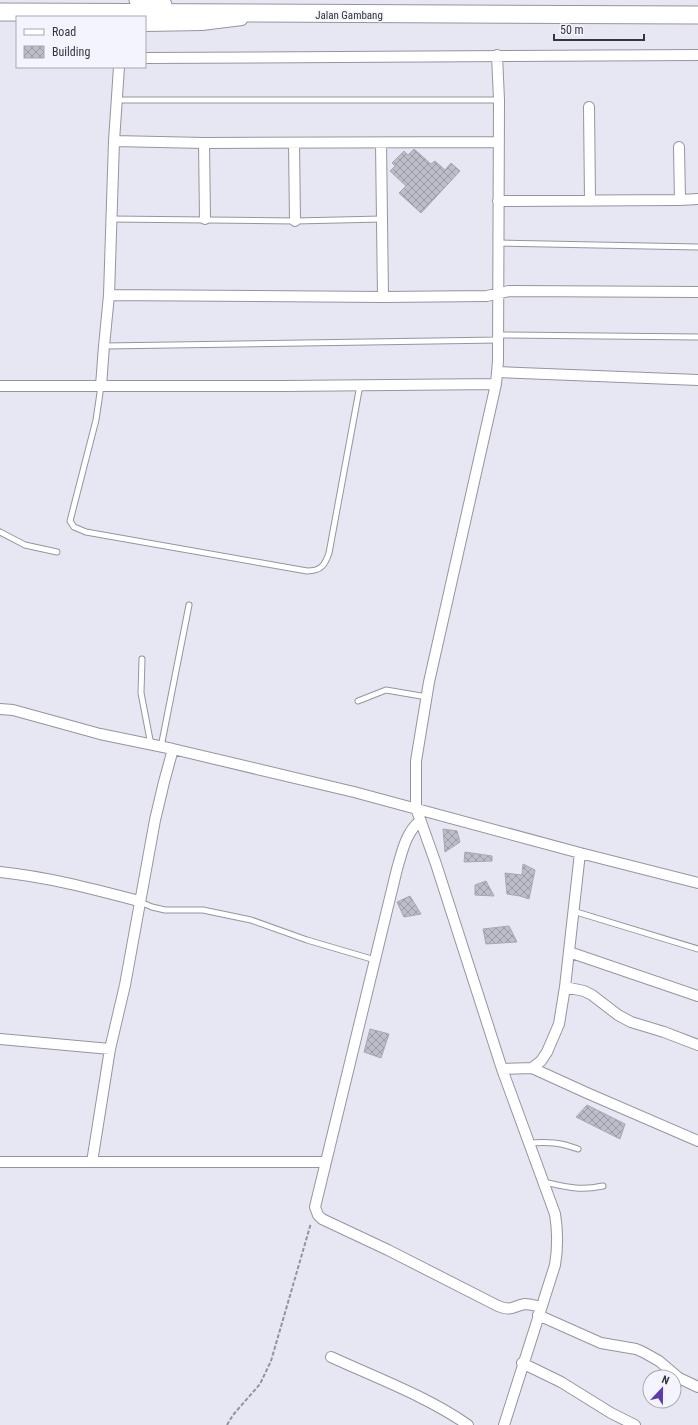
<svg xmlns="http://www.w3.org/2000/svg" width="698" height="1425" font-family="'Roboto Condensed',sans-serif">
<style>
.building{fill:url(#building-cross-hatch);stroke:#a6a7b1}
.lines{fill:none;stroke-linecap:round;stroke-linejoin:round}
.service-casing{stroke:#9595a0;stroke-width:7}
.minor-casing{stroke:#9595a0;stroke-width:12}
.trunk-casing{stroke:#9595a0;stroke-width:19}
.path{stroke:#93949b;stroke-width:2;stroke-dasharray:4 2;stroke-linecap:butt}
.service{stroke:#fff;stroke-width:5}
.minor{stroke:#fff;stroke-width:10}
.trunk{stroke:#fff;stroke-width:17}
.labels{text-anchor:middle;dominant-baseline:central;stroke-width:3;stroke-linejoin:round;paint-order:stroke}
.street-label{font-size:11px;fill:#353539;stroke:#f3f4fd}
</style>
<defs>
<pattern id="building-cross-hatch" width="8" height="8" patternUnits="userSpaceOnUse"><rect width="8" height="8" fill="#bcbdc8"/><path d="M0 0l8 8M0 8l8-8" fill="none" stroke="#9a9aa3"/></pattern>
</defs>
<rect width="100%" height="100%" fill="#e6e7f2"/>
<path class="building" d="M414 149 431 164 435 161 445 170 451 163 460 171 421 213 399 193 406 186 390 171 395 166 392 163 404 151 408 155Z
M443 829 457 831 460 842 445 852Z
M465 852 492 856V861L464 862Z
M523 864 535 870 529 899 520 896 507 894 505 873 522 875Z
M486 881 494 896 475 895V885Z
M410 896 421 914 404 917 397 902Z
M509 926 517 942 486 944 483 929Z
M370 1029 389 1034 381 1058 364 1052Z
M587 1105 625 1124 620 1139 576 1117Z"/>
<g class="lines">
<g class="service-casing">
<path id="service" d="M116 100H499
M111 219 295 221 382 219
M498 243 698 247
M498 335 698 337
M104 346 498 340
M101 386 96 420 70 521 74 527 86 532 307 571C321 571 325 565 329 553L360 385
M0 532 25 545 57 552
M142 659 141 693 151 745
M358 701 386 690 427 697
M161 747 189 605
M140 902 152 907 165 910H203L251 920 307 940 375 960
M573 911 698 949
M529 1143C549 1142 559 1142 578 1149
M544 1182C567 1187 579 1191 603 1186"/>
</g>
<g class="minor-casing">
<path id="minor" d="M145 26 202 25 242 20
M497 55 499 100 498 361 496 384 429 682 416 761V808L436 864 502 1069 555 1214C558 1232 558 1247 555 1265L504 1425
M145 58 698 55
M589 107 590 200
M114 141 204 143 498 142
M204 143 205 219
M294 143 295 221
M381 143 383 297
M679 147 680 200
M498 201 680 200 698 199
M109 295 383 297 487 296 509 291 698 292
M497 372 698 380
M0 386H285L496 384
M101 386 104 346 109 295 114 141 119 67
M0 709 13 710 100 734 173 749 354 792 580 853 698 883
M420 821C406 832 402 852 397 869L315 1207 318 1215 322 1219 388 1250 498 1306C513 1312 512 1306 525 1304 531 1304 536 1306 541 1307
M0 872C48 877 93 889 139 901
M569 952 698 996
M565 987 584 991 592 995 618 1015 631 1022 664 1032 698 1045
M0 1039 110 1049
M532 1068 541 1061 547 1052 559 1024 565 987 580 853
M502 1069 532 1068 587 1093 698 1141
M0 1162H326
M92 1162 110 1049 125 985 155 820 164 782 173 749
M538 1315 601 1343 636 1349 643 1352 659 1361 679 1378 698 1387
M331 1357C377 1378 426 1396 468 1425
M522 1363 561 1382 611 1413 635 1425"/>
</g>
<g class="trunk-casing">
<path id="trunk" d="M138 0 149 4 163 5
M0 12 698 15"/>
</g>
<path class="path" d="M227 1425 233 1415 260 1384 271 1361 311 1223"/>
<use href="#service" class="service"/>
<use href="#minor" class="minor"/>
<use href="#trunk" class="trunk"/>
</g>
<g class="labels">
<g class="street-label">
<text x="349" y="15">Jalan Gambang</text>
</g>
</g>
<rect x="16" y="16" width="130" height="52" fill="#f3f4fd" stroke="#a7a8af"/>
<rect x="24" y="29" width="20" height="6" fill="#ffffff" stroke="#a7a8af"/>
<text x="52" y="36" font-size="12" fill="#353539">Road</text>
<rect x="24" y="46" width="20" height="12" fill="url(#building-cross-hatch)" stroke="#a7a8af"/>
<text x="52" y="56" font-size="12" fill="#353539">Building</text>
<g transform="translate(662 1389) rotate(22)"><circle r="19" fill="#f3f4fd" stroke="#a7a8af"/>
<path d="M0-3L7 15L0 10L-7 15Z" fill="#6039b1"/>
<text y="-6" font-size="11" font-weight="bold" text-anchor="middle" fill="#353539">N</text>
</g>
<path d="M554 34v6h90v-6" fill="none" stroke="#353539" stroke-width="2"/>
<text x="560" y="34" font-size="12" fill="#353539" stroke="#f3f4fd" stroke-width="3" paint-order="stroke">50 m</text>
</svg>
